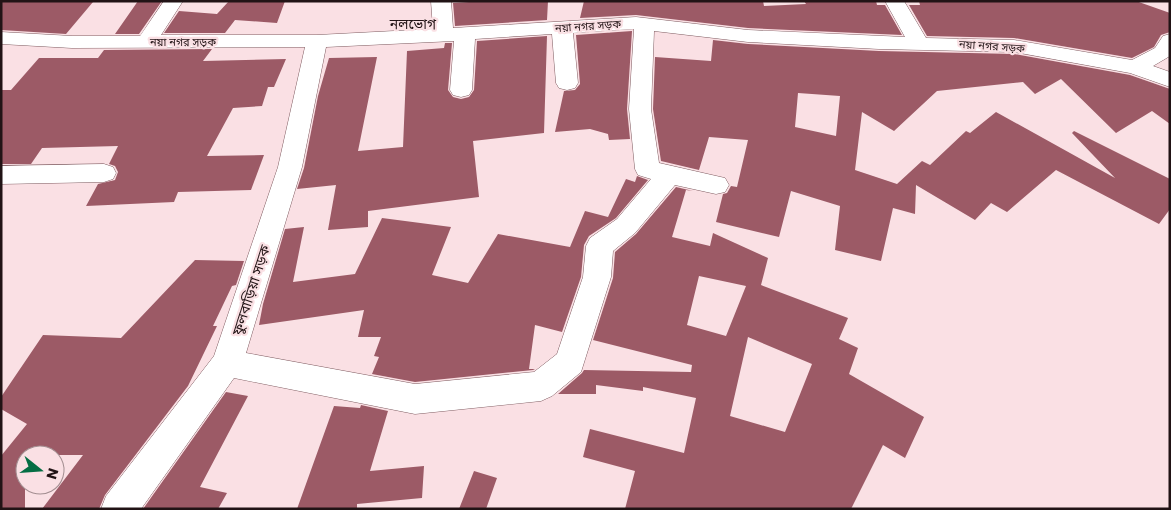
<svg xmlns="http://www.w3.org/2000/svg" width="1171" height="510" font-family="Poppins,'Noto Sans Bengali',sans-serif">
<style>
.building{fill:#9c5a66;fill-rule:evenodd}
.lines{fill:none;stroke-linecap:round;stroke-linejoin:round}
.minor-casing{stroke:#7f5c61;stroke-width:1}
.minor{fill:#fff;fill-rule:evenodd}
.labels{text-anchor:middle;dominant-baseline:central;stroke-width:4.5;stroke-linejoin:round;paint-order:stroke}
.far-street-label{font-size:11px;fill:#211315;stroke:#fae0e4}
.far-quarter-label{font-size:14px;fill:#211315;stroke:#fae0e4}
.street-label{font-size:14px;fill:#211315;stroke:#fae0e4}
</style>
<rect width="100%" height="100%" fill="#fae0e4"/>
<path class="building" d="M1 1H72L93 2 66 34 1 30Z
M138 1H162L139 34H115Z
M229 1H285L277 23 235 20 225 33H164L179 11 217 14Z
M485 1H548L547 20 455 26 453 3Z
M584 1H763L764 6 806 4 804 1H876L877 5H885L902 35 748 28 636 15 580 18Z
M919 1H1136L1170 13V32L1161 35 1154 47 1132 58 1014 38 927 36 909 5H920Z
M632 31 627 109 630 139 609 140 608 134 590 129 555 132 564 91 575 90 580 84 576 35Z
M547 36 544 133 473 141 479 197 368 211V227L328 230 336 185 297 189 304 168 318 96 329 58 377 57 358 151 403 147 407 51 444 48 445 43H452L448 90 453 97 461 99 469 97 474 90 477 41Z
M713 40 748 44 879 51 1014 54 1130 75 1170 89V124L1152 111 1116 133 1061 79 1035 94 1023 82 937 91 894 131 862 112 855 170 897 184 922 161 930 165 966 131 970 133 996 112 1115 178 1072 133 1074 131 1170 179V209L1159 224 1056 170 1007 212 991 203 975 220 916 185 915 214 893 208 881 261 835 250 840 206 791 191 779 237 716 222 723 194 727 193 731 186 737 187 748 140 709 137 699 170 661 161 653 109 655 57 711 61ZM798 93 840 96 836 136 795 127Z
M212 49 203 61 286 59 274 87H268L262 106 233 108 207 156 264 155 251 190 178 192 174 202 86 206 98 184 115 180 118 172 115 166 109 164 118 146 42 148 31 164H1V90H11L39 58H98L104 50Z
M637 176 648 180 616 218 589 236 584 245 581 277 562 332 535 325 529 369H535L533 370 415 382 372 374 379 357 374 356 381 337H358L364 310 259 325 263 304 285 229 304 227 293 282 355 274 382 218 451 227 432 275 468 283 498 234 570 247 585 211 608 217 626 179 635 182Z
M676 187 693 191 686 190 672 237 710 246 713 233 768 258 761 285 848 318 839 339 858 348 849 374 924 417 905 458 883 445 851 509H625L635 471 583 457 590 429 684 453 696 398 643 387V391L596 385V394H558L582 373 584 370 691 372 692 365 593 340 613 278 615 252 636 234ZM699 276 746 286 726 336 687 325ZM748 337 812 364 785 432 730 416Z
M195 260 244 261 236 285 232 286 213 326H217L188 386 105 495 99 509H42L83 455H25V509H1V456L27 424 1 409V397L43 335 121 338Z
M226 392 248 396 200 487 227 493 218 509H143Z
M361 405 388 411 370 471 424 466 422 498 357 504V509H297L334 406 360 408Z
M474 471 497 478 486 509H459Z"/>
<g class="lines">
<g class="minor-casing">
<path id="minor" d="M164 1H183L161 35H317L433 29 431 1H451L453 28 636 17 748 30 905 37 885 1H904L926 38 1014 40 1132 60 1155 48 1163 36 1170 34V56L1153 66 1170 72V87L1130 73 1014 52 879 49 748 42 654 31 651 109 659 163 725 178 729 185 725 192 716 194 675 185 635 233 613 251 611 277 581 372 552 396 541 401 415 414 234 378 141 509H101L106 496 214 356 278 167 305 47 72 48 1 44V32L72 36H140ZM634 29 629 109 635 169 638 175 651 179 617 219 590 238 586 246 583 277 557 354 534 372 415 384 246 353 302 167 326 47 454 41 450 90 453 95 461 97 469 95 472 90 475 39 552 34 556 83 559 88 567 90 575 88 578 83 573 33Z
M104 164 113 167 116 173 113 179 104 182 1 184V166Z"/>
</g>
<use href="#minor" class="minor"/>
</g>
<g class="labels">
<g class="far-street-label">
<text transform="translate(588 26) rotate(-4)">নয়া নগর সড়ক</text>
<text x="183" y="42">নয়া নগর সড়ক</text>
<text transform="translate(992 46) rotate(4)">নয়া নগর সড়ক</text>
</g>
<g class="far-quarter-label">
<text x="413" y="24">নলভোগ</text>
</g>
<g class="street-label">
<text transform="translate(251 290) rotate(-72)">ফুলবাড়িয়া সড়ক</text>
</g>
</g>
<rect width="1171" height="510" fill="none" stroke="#211315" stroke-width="5"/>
<g transform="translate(40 470) rotate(107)"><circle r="24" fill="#fae0e4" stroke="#a38e91"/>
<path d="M0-4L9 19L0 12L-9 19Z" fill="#056e44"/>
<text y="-8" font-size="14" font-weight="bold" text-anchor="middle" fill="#211315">N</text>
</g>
</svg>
